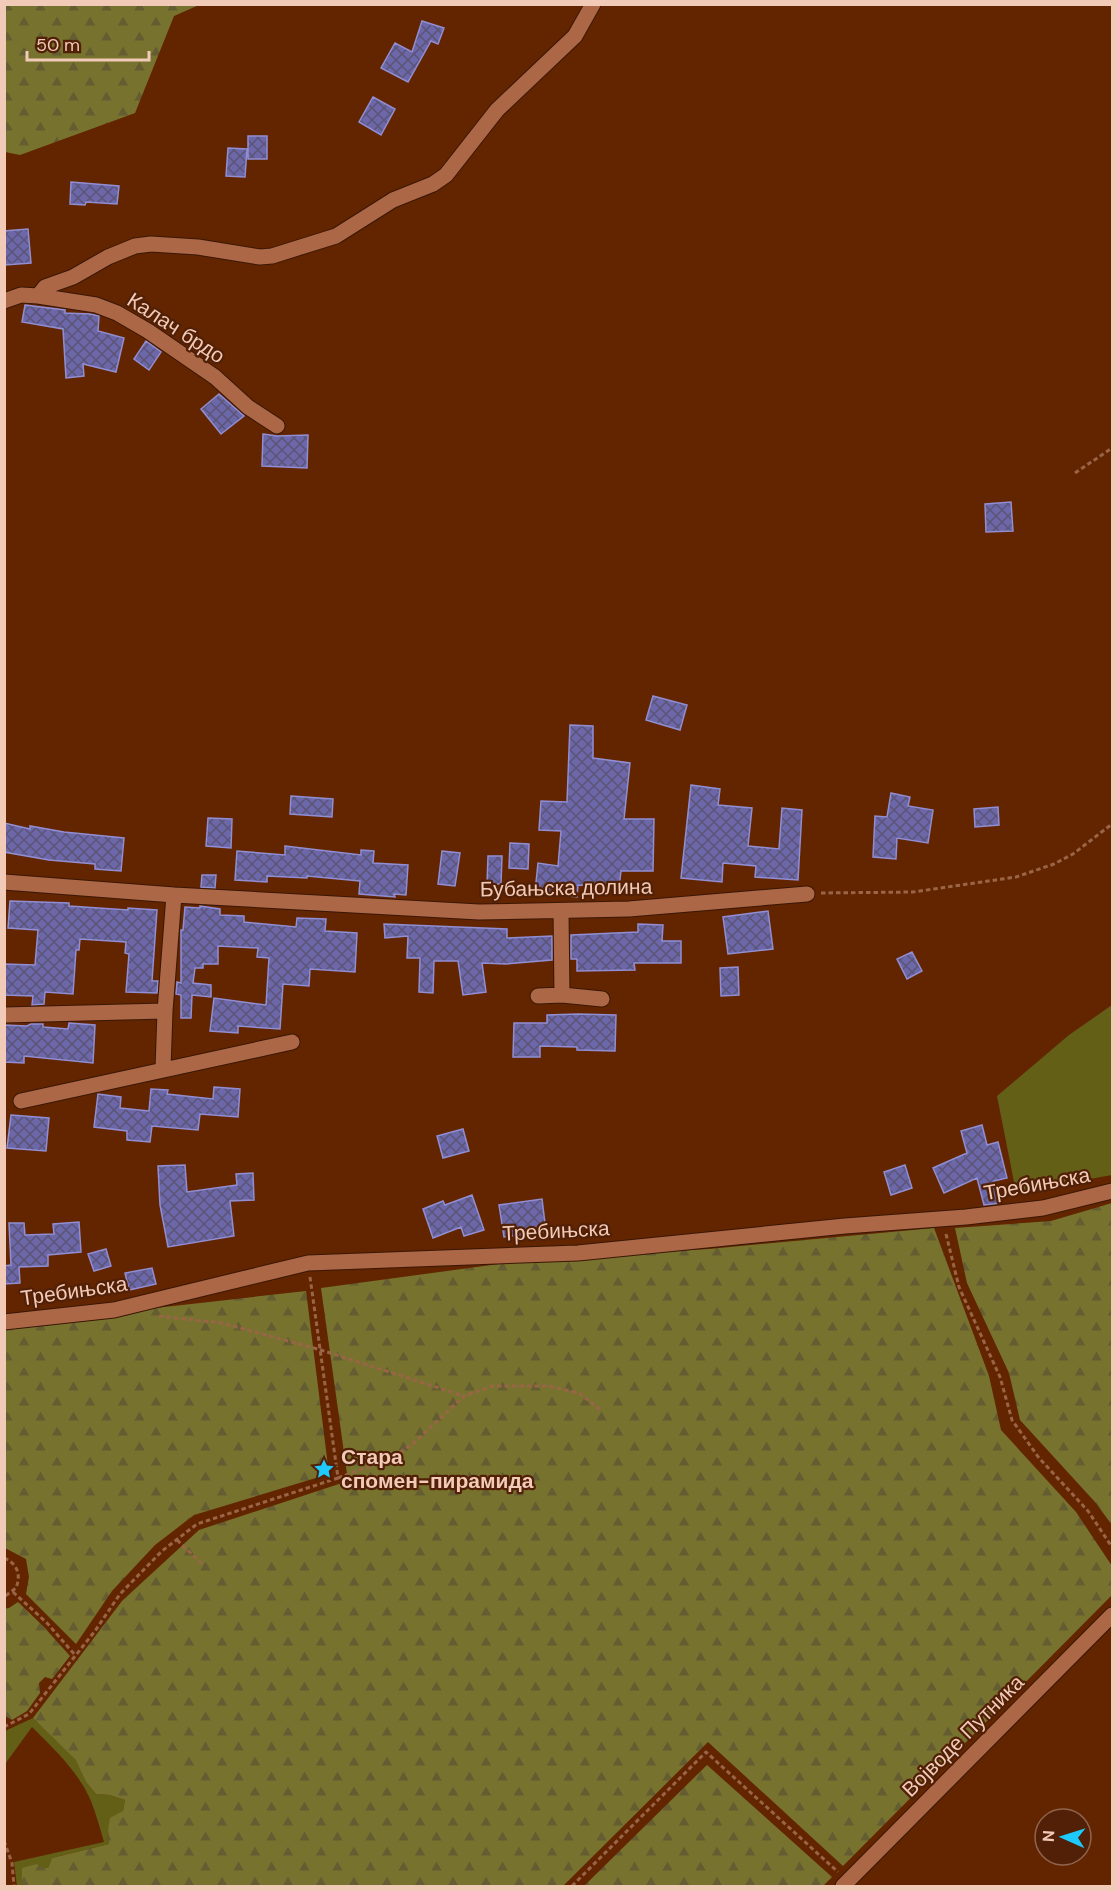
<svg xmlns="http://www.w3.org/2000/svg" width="1117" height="1891" font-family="'DM Sans',sans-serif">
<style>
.grass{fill:#635f17}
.forest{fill:url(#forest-firs)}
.building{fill:url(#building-cross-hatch);stroke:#918ed3;stroke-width:1.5}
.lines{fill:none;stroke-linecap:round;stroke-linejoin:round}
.street-casing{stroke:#391706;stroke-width:17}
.secondary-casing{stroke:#391706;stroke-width:17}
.path{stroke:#9a6547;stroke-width:3;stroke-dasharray:4.5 3;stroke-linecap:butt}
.street{stroke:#ac6746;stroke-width:15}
.secondary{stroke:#ac6746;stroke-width:15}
.labels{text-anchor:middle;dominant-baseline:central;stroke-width:4.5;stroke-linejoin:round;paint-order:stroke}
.street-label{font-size:21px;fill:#f1cab8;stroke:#512006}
.poi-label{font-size:21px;font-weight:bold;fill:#f1cab8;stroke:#512006;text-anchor:start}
</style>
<defs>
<pattern id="forest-firs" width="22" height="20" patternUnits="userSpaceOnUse" patternTransform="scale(1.5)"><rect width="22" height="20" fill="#77732e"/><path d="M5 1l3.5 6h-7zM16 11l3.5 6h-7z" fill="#645d32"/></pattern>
<pattern id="building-cross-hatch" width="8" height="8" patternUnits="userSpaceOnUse" patternTransform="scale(1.5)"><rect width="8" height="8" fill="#6b67a9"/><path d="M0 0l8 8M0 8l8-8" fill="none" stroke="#5b5476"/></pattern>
</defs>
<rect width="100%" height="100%" fill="#632500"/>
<path class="grass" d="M1112 1005V1175L1016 1192 997 1096 1069 1035Z
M33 1718 77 1760 86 1782 96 1794 110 1795 125 1800 123 1811 108 1830 109 1844 52 1858 48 1868H23L22 1886H17L14 1862 104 1842C100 1828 96 1814 91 1801 78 1771 54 1749 32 1727L5 1764V1731Z"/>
<path class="forest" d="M5 4H199V5L174 16 135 113 20 155 5 152Z
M1112 1203V1525L1095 1502 1020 1420 1009 1373 967 1283 955 1228 1051 1221Z
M934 1228 989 1376 1001 1430 1076 1512 1112 1566V1595L843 1866 708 1742 563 1886H22V1868L37 1864 42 1868H48L52 1858 109 1844 108 1830 110 1818 123 1811 125 1800 110 1795 96 1794 86 1782 76 1760 33 1718 122 1601 199 1530 348 1481 321 1288 536 1259 709 1249Z
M306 1291 329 1474 194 1515 155 1545 112 1591 76 1644 26 1594 29 1577 26 1559 5 1548 4 1325Z
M18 1602 43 1626 70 1656 52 1679 45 1677 39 1683 40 1693 27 1711 12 1720 5 1716 4 1609 9 1608Z
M707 1765 832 1877 823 1886H584Z"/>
<path class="building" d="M422 21 444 28 438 44 431 41 408 82 381 68 395 43 412 52Z
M373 97 395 109 381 135 359 122Z
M248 136H267V159H248Z
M228 148 247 149 245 177 226 176Z
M71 182 119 186 117 204 86 202 85 205 70 204Z
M28 229 31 263 5 265 4 231Z
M25 305 65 310V313L90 314 99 316 98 331 124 338 116 372 83 364 84 376 66 378 63 329 22 322Z
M146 341 161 352 149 370 134 359Z
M219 394 244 416 221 434 201 409Z
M263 434 277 436 308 435 307 468 262 466Z
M1011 502 1013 531 986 532 985 504Z
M653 696 687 705 680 730 646 720Z
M570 725 593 726V758L630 763 624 819H654L653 871H621L619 887 578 885 577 897 535 892 538 863 558 866 561 831 539 830 541 801 567 802Z
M691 785 720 789 718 805 752 808 748 846 779 849 782 808 802 810 798 880 755 877 756 866 723 863 722 882 681 878Z
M891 793 910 797 908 806 933 810 928 843 897 838 896 859 873 857 875 816 887 817Z
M291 796 333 799 332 817 290 814Z
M998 807 999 825 975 827 974 809Z
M208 818 232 819 231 848 206 846Z
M4 823 30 829V826L64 832 124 838 121 871 95 869V864L49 860 4 852Z
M510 843 529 844 528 869 509 868Z
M285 846 361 855V850L374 851 373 863 408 865 406 895 394 894 395 897 359 894 360 881 307 876V878L267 876V882L235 880 237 851 285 855Z
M442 851 460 853 455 886 438 884Z
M488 856H502L501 884H487Z
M202 875H216L215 888 201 887Z
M10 901 69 903V906L128 910V908L157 910 152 981H158L157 993 126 992 129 954 125 953 126 942 80 939 79 950H76L73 994 45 992 44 1004 32 1005 33 996 4 995V964L35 965 38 930 8 928Z
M200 906 220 909V915L244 916V922L296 927 297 918 326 919 325 931 357 933 355 972 310 969 309 986 283 984 280 1029 238 1026V1033L210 1031 214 998 266 1005 269 958 257 957 258 948 218 946V964H203V968H195L193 983 211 985V997L192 995 191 1018H181V995L176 994 177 982 181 983V930H183L185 907 200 908Z
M768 911 773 949 728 954 723 917Z
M384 924 507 929V938L552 936V960L506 964 482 963 486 992 463 995 458 961H434L433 993 419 992 420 958H407L408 936 385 938Z
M638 924 663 925 662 941H681V963H634L635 970 577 971V959H571V935L638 932Z
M912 952 922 971 907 979 897 959Z
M738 967 739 995 721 996 720 968Z
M578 1014 616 1015 615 1051 577 1050V1047L540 1046V1057H513L514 1023H547V1015Z
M69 1023 95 1025 93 1063 24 1056V1063L4 1062V1025L27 1026 31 1024H43V1027L68 1029Z
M214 1087 240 1089 238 1117 200 1114 198 1130 152 1126 150 1142 127 1140V1131L94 1127 98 1094 121 1097 120 1108 149 1111 151 1089 168 1090 167 1094 213 1099Z
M11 1115 49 1118 46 1151 7 1148Z
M982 1125 987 1145 998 1142 1007 1178 994 1181 1000 1203 984 1205 977 1178 944 1193 933 1168 967 1153 961 1131Z
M463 1129 469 1151 443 1158 437 1136Z
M185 1165 187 1192 237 1185 236 1174 253 1173 254 1200 230 1201 234 1236 168 1247 160 1205 158 1166Z
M905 1165 912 1188 891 1195 884 1172Z
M472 1195 484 1230 464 1236 461 1227 433 1238 423 1209 443 1201 445 1205Z
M542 1199 546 1231 504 1237 499 1205Z
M79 1222 81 1252 48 1255V1266L19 1267 20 1283 4 1284V1266L11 1265 9 1223H24L25 1235 54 1234 53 1224Z
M106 1249 111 1266 94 1271 88 1254Z
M152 1268 156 1284 129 1290 125 1273Z"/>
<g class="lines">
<g class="street-casing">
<path id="street" d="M38 296 45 287 73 277 108 257 135 246 151 244 198 247 260 257 272 256 336 236 393 200 433 184 446 175 497 110 575 36 593 4
M4 301 21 295 38 296 96 305 117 313 148 331 215 377 248 407 277 426
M4 882 174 895 479 912 629 909 807 894
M561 911 562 995
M538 996 562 995 602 999
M4 1015 165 1011
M163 1069 165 1011 174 895
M21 1101 292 1042
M4 1322 114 1310 308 1263 578 1253 845 1226 966 1217 1043 1208 1112 1191"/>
</g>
<g class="secondary-casing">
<path id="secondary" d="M843 1886 1112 1615"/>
</g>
<path class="path" d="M1075 473 1112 448
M821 893 913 892 1016 877 1054 864 1073 854 1112 824
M946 1234 959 1287 1000 1377 1012 1420 1039 1458 1088 1511 1112 1547
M159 1316 222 1323 321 1350 464 1396
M338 1478 392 1458 415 1442 464 1396 493 1386H548L579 1393 602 1411
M177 1540 202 1564
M4 1558C18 1564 21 1575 16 1588L4 1597
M13 1592 47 1623 75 1655
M4 1727 29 1714 95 1631 120 1594 162 1551 197 1524 338 1478 310 1277
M4 1841 12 1863 14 1886
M572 1886 706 1752 838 1872"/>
<use href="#street" class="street"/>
<use href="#secondary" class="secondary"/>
</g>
<defs>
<g id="sight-bare" transform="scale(1.62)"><path d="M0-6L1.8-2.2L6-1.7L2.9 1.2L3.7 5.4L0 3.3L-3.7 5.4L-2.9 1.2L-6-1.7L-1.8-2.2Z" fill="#1ec9fd" stroke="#512006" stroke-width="2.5" paint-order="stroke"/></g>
</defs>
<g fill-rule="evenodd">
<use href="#sight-bare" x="324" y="1469"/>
</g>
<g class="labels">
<g class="street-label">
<text transform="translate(176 328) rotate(33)">Калач брдо</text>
<text transform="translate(566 888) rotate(-1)">Бубањска долина</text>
<text transform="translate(1037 1184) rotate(-10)">Требињска</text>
<text transform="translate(556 1231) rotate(-3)">Требињска</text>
<text transform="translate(74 1291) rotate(-8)">Требињска</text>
<text transform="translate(963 1736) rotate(-45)">Војводе Путника</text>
</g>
<g class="poi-label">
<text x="341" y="1457">Стара<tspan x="341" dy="24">спомен-пирамида</tspan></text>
</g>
</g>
<rect width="1117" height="1891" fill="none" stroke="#f1cab8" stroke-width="12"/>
<g transform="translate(1063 1837) rotate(273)"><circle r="28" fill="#512006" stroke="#91644d" stroke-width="1.5"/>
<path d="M0-4.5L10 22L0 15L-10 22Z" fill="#1ec9fd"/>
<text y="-9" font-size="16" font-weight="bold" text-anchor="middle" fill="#f1cab8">N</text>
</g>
<path d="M27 51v9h122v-9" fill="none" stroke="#f1cab8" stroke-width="3"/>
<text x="36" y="51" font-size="18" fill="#f1cab8" stroke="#512006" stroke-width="4.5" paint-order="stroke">50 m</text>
</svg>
